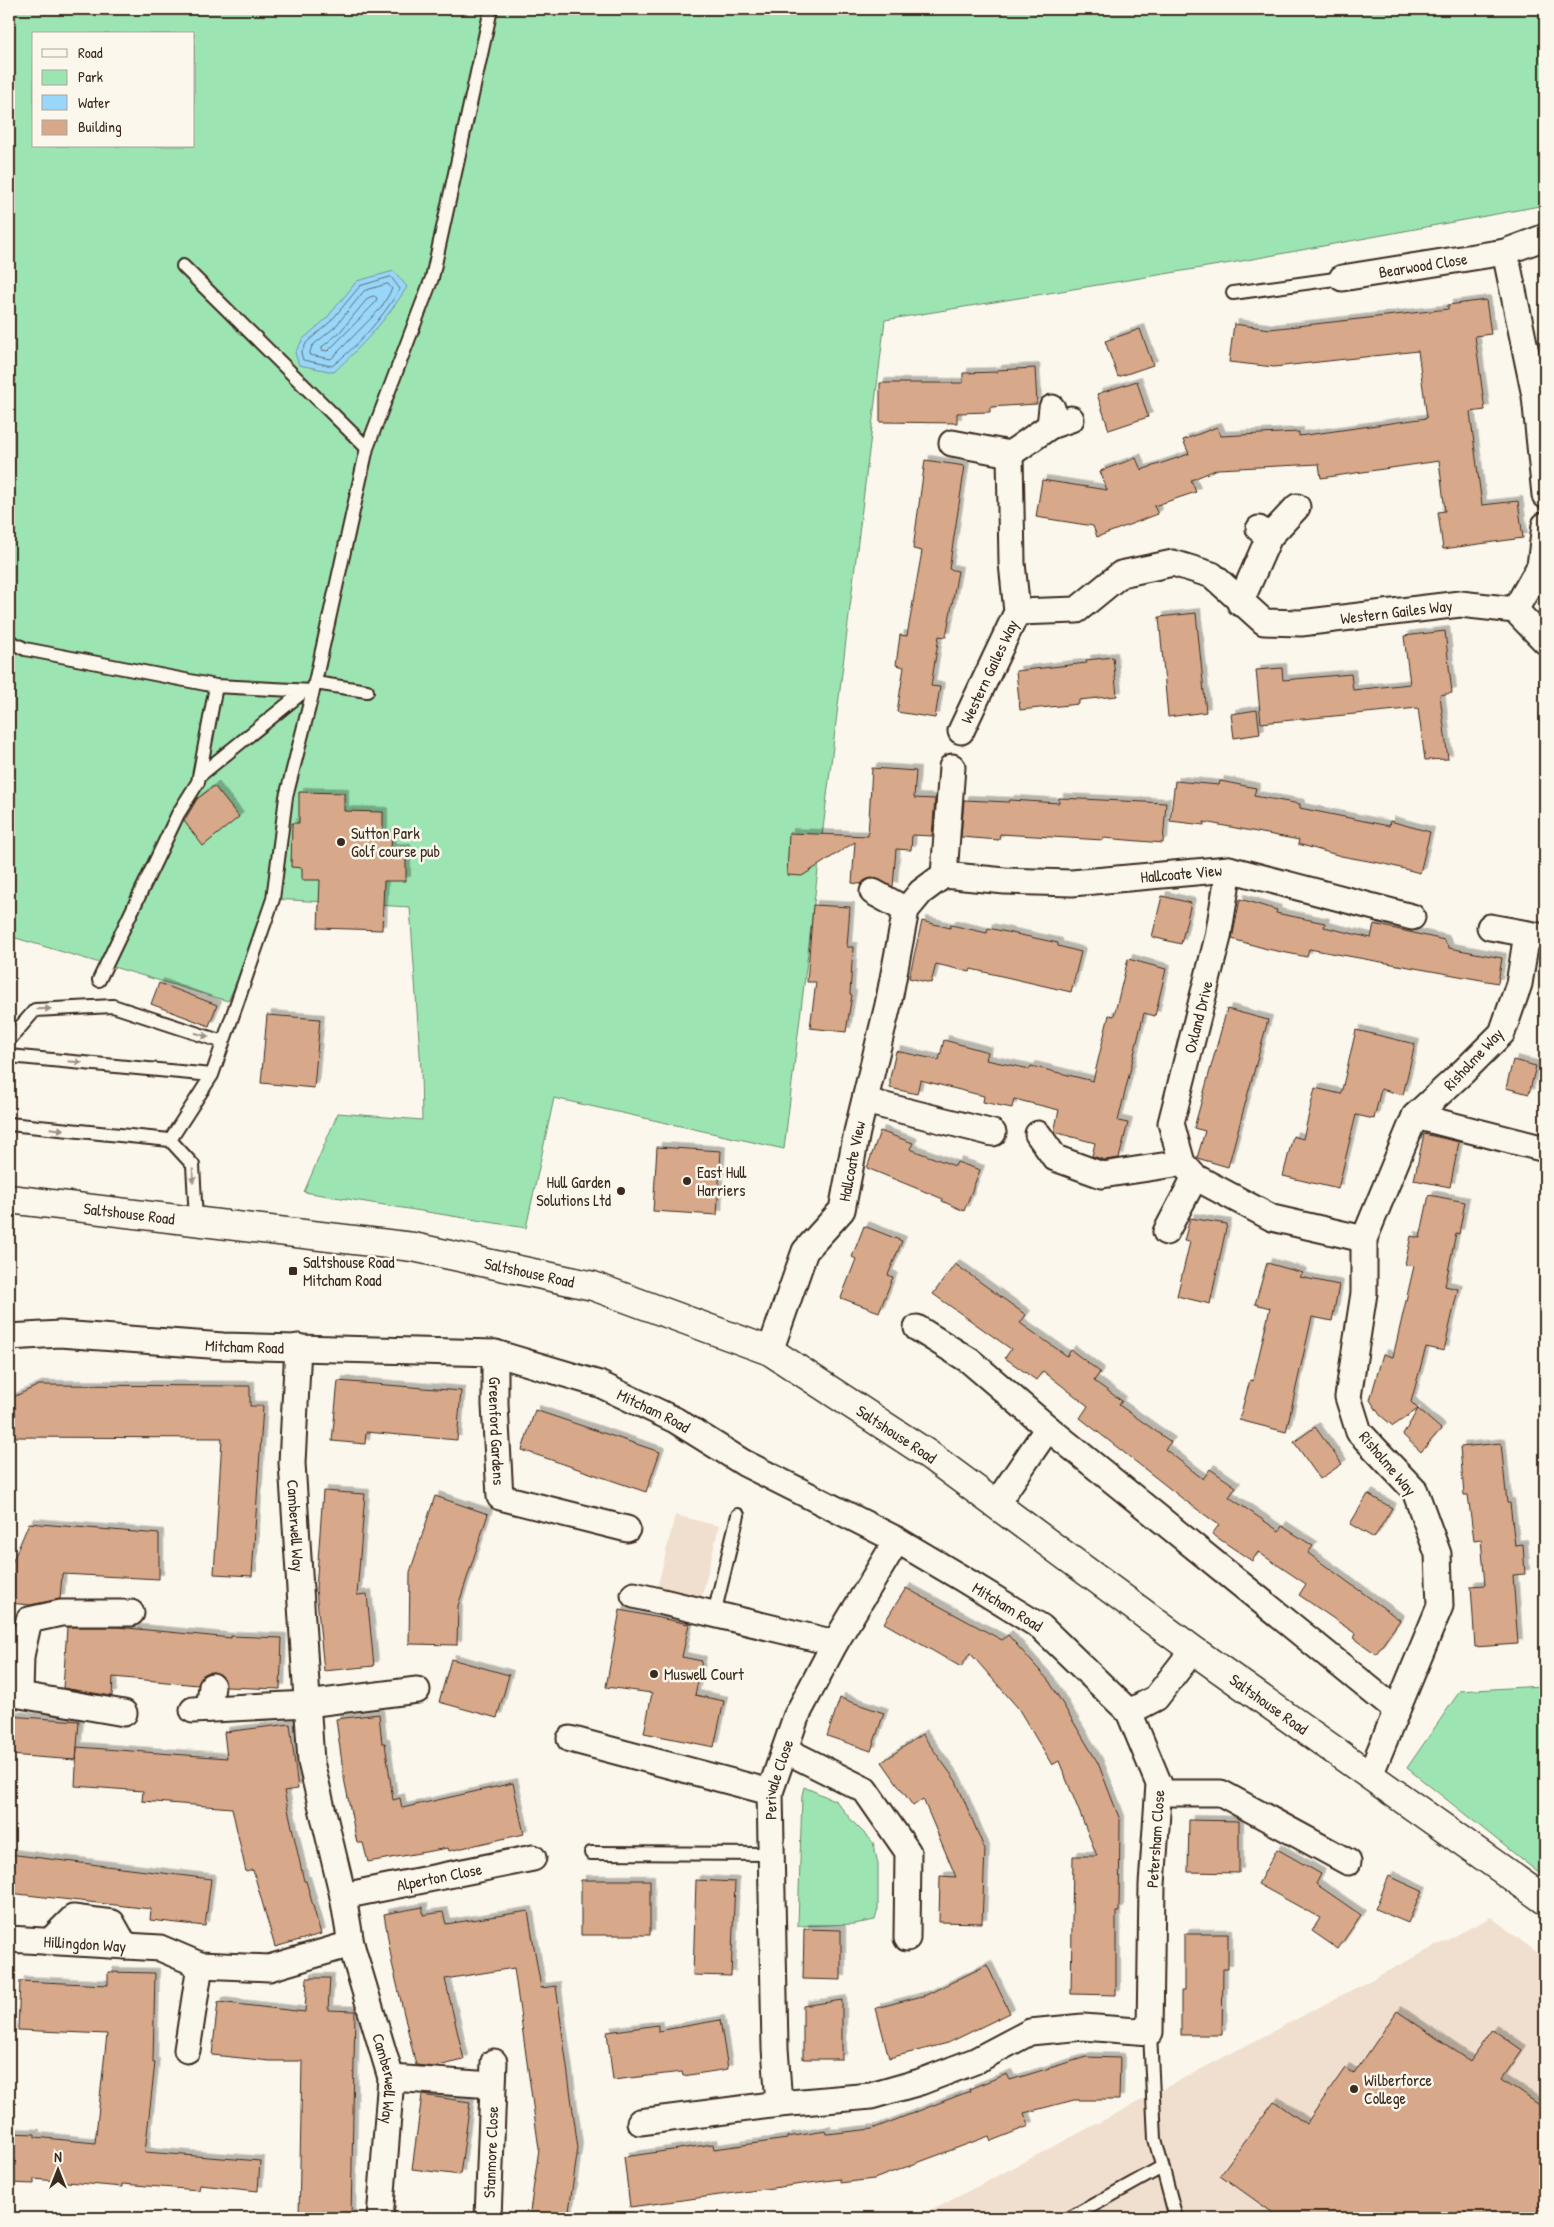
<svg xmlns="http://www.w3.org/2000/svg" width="1554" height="2227" font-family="'Patrick Hand',sans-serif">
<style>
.built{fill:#f0dfce}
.green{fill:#9ce5b3;stroke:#6c8868;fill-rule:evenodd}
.water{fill:#98d7fa;stroke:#7392a2}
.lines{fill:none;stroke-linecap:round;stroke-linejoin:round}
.shore{stroke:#606f76;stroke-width:1}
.building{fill:#d7a889;stroke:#3b2a1e;filter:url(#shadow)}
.lane-casing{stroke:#3b2a1e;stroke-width:16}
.street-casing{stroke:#3b2a1e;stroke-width:29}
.secondary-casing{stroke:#3b2a1e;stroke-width:31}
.lane{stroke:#fbf7ec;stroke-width:12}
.street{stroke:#fbf7ec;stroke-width:25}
.secondary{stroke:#fbf7ec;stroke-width:28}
.oneway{fill:#9b9085}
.poi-dot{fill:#3b2a1e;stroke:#fbf7ec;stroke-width:2}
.labels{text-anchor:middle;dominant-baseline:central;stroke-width:5;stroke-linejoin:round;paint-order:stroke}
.street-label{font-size:16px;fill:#3b2a1e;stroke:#fbf7ec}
.poi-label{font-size:16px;fill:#3b2a1e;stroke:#fbf7ec;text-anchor:start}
</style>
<defs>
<filter id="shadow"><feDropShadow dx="4.5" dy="-4.5" stdDeviation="0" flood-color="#0004"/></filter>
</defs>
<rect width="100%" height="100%" fill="#fbf7ec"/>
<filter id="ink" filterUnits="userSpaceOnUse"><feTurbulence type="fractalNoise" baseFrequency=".02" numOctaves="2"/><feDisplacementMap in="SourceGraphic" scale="10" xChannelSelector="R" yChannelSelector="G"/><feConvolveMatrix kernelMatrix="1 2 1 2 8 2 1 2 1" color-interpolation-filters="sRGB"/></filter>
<g filter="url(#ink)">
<path class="built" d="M675 1515 719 1526 700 1604 656 1593Z
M1491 1917 1545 1959V2218H917Z"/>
<path class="green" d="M9 9H1545V205L1231 263 885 320 784 1149 554 1098 526 1228 304 1192 338 1113 422 1120 421 1069 410 907 274 899 228 1001 9 936ZM34 34H194V146H34Z
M1545 1659V1878L1407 1768 1460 1691 1541 1686Z
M804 1787 836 1801 852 1821 873 1842 878 1864V1909L875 1920 854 1924 798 1926 802 1795Z"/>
<path class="water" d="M394 271 407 287C386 320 362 346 334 372L299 365 295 353 303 339 326 319 357 281Z"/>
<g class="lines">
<path class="shore" d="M391 277 400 289C382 318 359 345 332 366L303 360 301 353 307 342 330 322 360 286Z
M388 284 392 289 381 308 331 359 309 355 312 346 335 327 364 291Z
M374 296 377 298 375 303 328 351 322 350V347L340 332 368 298Z"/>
</g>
<path class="building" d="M1486 300 1491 334 1475 336 1485 410 1470 412 1482 505 1518 501 1523 538 1443 549 1438 512 1445 511 1439 461 1321 478 1319 464 1218 469 1191 480 1196 492 1154 506 1158 514 1097 537 1093 526 1036 517 1042 480 1107 490 1100 471 1136 458 1141 470 1189 454 1183 440 1217 427 1221 436 1299 432V436L1427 418 1418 351 1274 367 1229 362 1234 324 1270 329 1448 309V305Z
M1140 329 1153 365 1118 377 1105 341Z
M1035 368 1037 404 990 407V412L957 413V423L880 422V383H963V373L997 372V370Z
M1137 381 1148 417 1109 430 1097 394Z
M925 460 965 466 949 569 958 571 946 637 939 636 931 686 940 687 935 718 897 712 904 667 896 665 900 635 907 636 922 551 913 549Z
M1196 613 1206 712 1168 717 1159 617Z
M1445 631 1452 693 1440 695 1448 759 1425 760 1418 708 1261 723 1256 670 1282 668 1283 680 1351 674 1353 690 1410 684 1404 636Z
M1113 657 1117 696 1079 700V704L1020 710 1016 671 1087 663 1086 660Z
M1257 710 1260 734 1234 738 1231 714Z
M872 768 916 771 914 798 935 799 932 836 912 835 911 850 896 849 893 887 873 878 866 880 861 884 852 883 855 842 802 876 787 875 789 833 868 836Z
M1175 781 1219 785 1220 781 1256 788 1254 796 1300 804V808L1389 826 1390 821 1430 832 1420 873 1385 864 1341 856 1298 844 1299 840 1204 822V825L1170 821Z
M214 786 239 817 203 846 184 821 197 799Z
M299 792 344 793V811L383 812V834L392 835 391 848H406V881H384L382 930 318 928 320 880H302V868L291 867 292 823H299Z
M1059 798 1166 803 1163 843 1103 838V840L1000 834 999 840 961 837 964 800 1009 802 1010 800 1059 803Z
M1162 896 1191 903 1181 944 1152 937Z
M1240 899 1277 910 1276 913 1325 923 1324 927 1371 938 1374 924 1444 940 1449 948 1502 958 1498 983 1309 949 1307 957 1267 949 1232 939Z
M813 905 850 907 847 947H853L850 994 852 995 846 1032 810 1028 816 982H807Z
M922 921 950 928 951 925 987 933 988 928 1058 943V946L1081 952 1071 992 971 969 970 972 936 964 931 983 909 978Z
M1128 959 1166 969 1155 1016 1144 1013 1118 1121 1128 1123 1119 1158 1105 1160 1092 1156 1095 1143 1054 1132 1059 1110 1014 1099 1012 1108 983 1102 984 1096 920 1080 917 1094 890 1088V1078L896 1051 939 1060 944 1040 988 1052 986 1060 1030 1069 1031 1066 1093 1081 1109 1015 1114 1016Z
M159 983 217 1005 209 1026 151 1004Z
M1227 1009 1268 1020 1228 1167 1197 1158 1205 1131 1194 1128Z
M267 1015 320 1019 314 1088 261 1083Z
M1356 1030 1415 1044 1403 1095 1381 1089 1374 1119 1356 1115 1338 1189 1283 1176 1293 1136 1303 1139 1315 1088 1341 1094Z
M1513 1060 1536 1066 1529 1094 1506 1088Z
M880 1131 913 1143 910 1149 955 1166 957 1162 980 1170 964 1211 942 1201 943 1199 867 1168Z
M1424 1134 1459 1142 1450 1187 1414 1180Z
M657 1147 721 1151 717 1215 653 1211Z
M1429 1195 1465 1202 1459 1234 1456 1233 1445 1286 1458 1289 1444 1351 1426 1347 1411 1402 1418 1409 1393 1426 1380 1415 1370 1400 1383 1354 1393 1357 1414 1266 1405 1264 1411 1236 1420 1238Z
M1190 1218 1227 1224 1210 1304 1177 1296 1190 1242 1184 1241Z
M864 1226 902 1241 888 1275 893 1277 879 1312 841 1298 856 1259 852 1257Z
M1267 1263 1303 1273 1300 1277 1339 1285 1332 1321 1312 1317 1286 1432 1239 1420 1250 1380 1253 1381 1270 1308 1255 1304Z
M955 1264 1026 1315 1020 1323 1067 1356 1071 1350 1100 1372 1094 1381 1122 1401 1119 1405 1171 1442 1165 1449 1203 1479 1210 1469 1236 1487 1229 1497 1279 1531 1282 1526 1313 1546 1308 1553 1400 1620 1376 1654 1354 1638 1356 1634 1299 1595 1306 1584 1258 1552 1252 1561 1212 1534 1219 1525 1183 1499 1080 1418 1088 1406 1043 1371 1036 1380 1005 1358 1011 1349 933 1294Z
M338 1381 461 1391 457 1440 366 1432 365 1444 332 1441Z
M39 1385 250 1386V1406H263L252 1576 214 1574 222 1438 9 1437V1399Z
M1418 1409 1441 1429 1421 1452 1403 1435Z
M535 1410 660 1452 646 1492 522 1450Z
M1315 1427 1342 1464 1320 1479 1294 1442Z
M1501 1443 1507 1503H1510L1515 1545 1523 1544 1525 1574 1513 1575 1518 1644 1475 1647 1471 1586 1485 1585 1481 1539 1474 1540 1468 1495H1464L1460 1447Z
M323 1491 365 1494 357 1595 367 1594 374 1666 324 1671 316 1589Z
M1368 1494 1392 1508 1374 1538 1350 1524Z
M435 1496 488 1514 458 1606 457 1645 409 1644 410 1572Z
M29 1523 159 1534V1579L62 1574 60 1599 30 1605 9 1603V1570Z
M906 1588 1002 1640 1008 1635 1049 1681 1098 1763 1120 1820 1119 1912H1116V1995L1071 1994 1073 1856H1097L1059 1761 1052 1765 1018 1708 970 1653 961 1667 884 1623Z
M620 1610 689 1624 682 1657 702 1661 695 1695 724 1701 714 1747 644 1733 652 1693 606 1687Z
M67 1627H117L231 1638V1636L282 1638 280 1689 226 1687 225 1680 221 1675 213 1672 207 1673 201 1677 198 1685 113 1677 112 1696 63 1688Z
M451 1659 509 1675 497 1718 439 1702Z
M840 1698 884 1713 871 1751 827 1736Z
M379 1714 382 1743H385L393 1800 400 1798 402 1808 513 1783 524 1834 449 1851 448 1848 368 1862 363 1843H357L344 1778 336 1719Z
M9 1716 79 1721 76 1760 9 1755Z
M290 1724 298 1789 284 1791 304 1881H306L321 1934 275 1947 253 1870 246 1872 232 1808 142 1801 143 1791 75 1786 77 1747 227 1758 224 1732Z
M922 1734 956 1781 985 1850 982 1923 939 1922 940 1876 956 1877 923 1799 913 1806 882 1762Z
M1189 1820 1239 1821V1873L1188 1872Z
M1277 1849 1321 1874 1316 1884 1361 1915 1338 1949 1312 1931 1320 1918 1258 1884Z
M9 1854 211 1879 205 1926 150 1920 151 1909 9 1893Z
M1389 1876 1422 1891 1408 1923 1375 1909Z
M581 1880H650V1935H581Z
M696 1880 735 1882 731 1976 693 1975Z
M423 1907V1915L443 1912 446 1924 528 1911 541 1988 556 1986 578 2148 568 2218H529L539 2149 514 1968 445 1979 464 2060 434 2067 416 2065 392 1963 384 1914Z
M804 1929 841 1930V1980L803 1979Z
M1184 1934H1228V1969H1223L1222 2035H1181V1991H1184Z
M987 1965 1010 2013 948 2043 889 2058 876 2008 926 1995Z
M108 1972 155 1973 153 2063H155L145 2152 260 2161 258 2191 200 2185 199 2190 122 2184V2187L34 2179V2184L9 2183V2133L35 2134V2137L95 2143 107 2034 18 2030 20 1981 108 1985Z
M307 1978H330L328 2010 355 2011 351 2218H299L302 2061H270L212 2055 218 2002 305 2012Z
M842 2000V2059H803V2006Z
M1397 2011 1470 2061 1492 2029 1522 2050 1502 2079 1545 2109V2218H1280L1220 2175 1274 2101 1306 2124 1345 2068 1354 2074Z
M720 2020 728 2069 683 2076 682 2072 613 2080 607 2032 658 2025V2031Z
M1086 2057 1120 2058 1119 2100H1074L1024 2113 1029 2126 991 2141 989 2136 874 2179 840 2183V2179L630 2207 624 2157 713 2144 714 2149 787 2139V2137L826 2131 827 2134 872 2129 970 2091 969 2089 1007 2074 1010 2080Z
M422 2095 470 2102 460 2175 412 2169Z"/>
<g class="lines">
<g class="lane-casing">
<path id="lane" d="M183 266 367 448 313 691
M1233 293 1342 278
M367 448 432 278 491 9
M9 641 25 649 216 686 198 782 178 814 99 980
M315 683 367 691
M199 776 304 691
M9 1040 35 1010 113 1006 223 1042
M9 1056 212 1075
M9 1124 170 1140 193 1165 196 1220
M170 1140 212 1075 273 899 286 797 313 691 216 686
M714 1614 738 1515
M591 1853 771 1854
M1150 2032 1155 2139 1176 2218
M1070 2218 1162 2167"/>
</g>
<g class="street-casing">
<g id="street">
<path d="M1505 252 1535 396 1545 495"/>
<path id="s1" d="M1342 278 1505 252 1545 237"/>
<path d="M1052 408 1050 426 1071 419"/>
<path d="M952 443 1010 454 1050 426"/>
<path d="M1259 529 1269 537 1297 507"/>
<path d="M1240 603 1269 537"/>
<path d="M1515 610 1540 566 1545 525"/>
<path id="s2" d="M1017 612 1077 610 1121 574 1173 563 1212 575 1264 622 1301 623 1460 604 1515 610 1545 641"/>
<path id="s3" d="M961 731 1017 612 1012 563 1010 454"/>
<path d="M1229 869 1218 937 1171 1123 1182 1163 1195 1177 1272 1218 1364 1239"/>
<path d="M944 875 952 767"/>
<path d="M873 892 906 910"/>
<path d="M1490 927 1545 937"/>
<path d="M865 1101 993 1133"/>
<path d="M1415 1116 1545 1149"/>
<path d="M1038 1134 1055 1158 1102 1175 1182 1163"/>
<path d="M1166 1232 1195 1177"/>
<path d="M917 1328 970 1361 1048 1428 1397 1711"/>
<path id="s4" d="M9 1337 60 1334 223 1346 495 1353 599 1384 675 1420 744 1463 897 1540 963 1579 1041 1627 1129 1712 1156 1698 1193 1650"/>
<path id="s5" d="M298 1347 292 1463 311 1762 343 1896 351 1944 391 2078 380 2218"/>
<path id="s6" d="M770 1351 805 1251 842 1210 857 1132 888 1005 906 910 921 892 944 875 1005 881 1072 883 1229 869 1412 917"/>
<path id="s7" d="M495 1353V1405L500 1497 627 1529"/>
<path d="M996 1504 1048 1428"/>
<path d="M634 1595 835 1643"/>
<path d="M9 1655 21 1656 20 1695 124 1713"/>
<path d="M21 1656 29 1620 61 1613H131"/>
<path d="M209 1709 212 1686"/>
<path d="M193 1710 307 1704 417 1690"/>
<path d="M570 1739 770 1792"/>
<path d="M785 1750 865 1790 908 1852 907 1938"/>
<path d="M1370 1775 1440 1606 1438 1554 1415 1491 1359 1432 1348 1397 1364 1293V1239L1415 1116 1464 1071 1502 1033 1519 984 1527 934"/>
<path d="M1159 1793H1221L1348 1862"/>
<path id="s8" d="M343 1896 533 1858"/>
<path id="s9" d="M9 1939 160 1948 200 1965 269 1968 351 1944"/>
<path d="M49 1942 73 1918 112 1923 125 1946"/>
<path d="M187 2050 200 1965"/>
<path d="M391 2078 492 2085"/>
<path id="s10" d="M779 2104 871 2096 920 2082 975 2061 1030 2032 1083 2027 1150 2032 1152 1885 1159 1784 1129 1712"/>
<path id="s11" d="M640 2122 779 2104 775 2048 770 1792 796 1717 835 1643 897 1540"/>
<path id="s12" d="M488 2218 494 2062"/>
</g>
</g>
<g class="secondary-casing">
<g id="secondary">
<path id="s13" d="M9 1199 413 1247 593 1286 770 1351 929 1455 1193 1650 1545 1900"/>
</g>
</g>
<use href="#lane" class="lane"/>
<use href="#street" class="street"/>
<use href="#secondary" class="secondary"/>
</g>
<defs><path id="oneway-solid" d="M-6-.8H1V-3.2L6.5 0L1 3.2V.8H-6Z" transform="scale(1.25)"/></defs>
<g class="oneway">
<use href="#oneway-solid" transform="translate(44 1009) rotate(-2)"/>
<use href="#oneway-solid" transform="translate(202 1035) rotate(18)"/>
<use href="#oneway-solid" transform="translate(75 1062) rotate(5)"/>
<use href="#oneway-solid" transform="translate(57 1129) rotate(6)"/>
<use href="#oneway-solid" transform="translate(193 1176) rotate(87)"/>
</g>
</g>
<g class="poi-dot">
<circle cx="341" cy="842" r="5"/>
<circle cx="687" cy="1181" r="5"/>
<circle cx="621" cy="1191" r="5"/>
<rect x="288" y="1266" width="10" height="10" rx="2.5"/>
<circle cx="654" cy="1674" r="5"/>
<circle cx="1354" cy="2089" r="5"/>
</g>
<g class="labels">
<g class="street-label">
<text stroke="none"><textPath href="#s1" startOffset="82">Bearwood Close</textPath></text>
<text stroke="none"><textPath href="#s2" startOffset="414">Western Gailes Way</textPath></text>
<text stroke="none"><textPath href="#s3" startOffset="66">Western Gailes Way</textPath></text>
<text stroke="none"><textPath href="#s6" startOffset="758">Hallcoate View</textPath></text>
<text transform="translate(1198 1017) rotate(-76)">Oxland Drive</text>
<text transform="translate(1473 1059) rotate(-47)">Risholme Way</text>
<text stroke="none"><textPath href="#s6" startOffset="211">Hallcoate View</textPath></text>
<text stroke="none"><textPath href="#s13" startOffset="121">Saltshouse Road</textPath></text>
<text stroke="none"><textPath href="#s13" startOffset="526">Saltshouse Road</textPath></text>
<text stroke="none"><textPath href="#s4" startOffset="236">Mitcham Road</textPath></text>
<text stroke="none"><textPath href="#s4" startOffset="656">Mitcham Road</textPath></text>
<text stroke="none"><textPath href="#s7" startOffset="78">Greenford Gardens</textPath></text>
<text stroke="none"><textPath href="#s13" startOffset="931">Saltshouse Road</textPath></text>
<text transform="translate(1388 1463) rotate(50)">Risholme Way</text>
<text stroke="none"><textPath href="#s5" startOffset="179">Camberwell Way</textPath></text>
<text stroke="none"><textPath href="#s4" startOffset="1061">Mitcham Road</textPath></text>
<text stroke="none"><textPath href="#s13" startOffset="1391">Saltshouse Road</textPath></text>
<text stroke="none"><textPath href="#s11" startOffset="466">Perivale Close</textPath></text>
<text stroke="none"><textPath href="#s10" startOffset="578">Petersham Close</textPath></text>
<text stroke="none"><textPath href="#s8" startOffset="98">Alperton Close</textPath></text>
<text stroke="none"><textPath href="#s9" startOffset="76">Hillingdon Way</textPath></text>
<text stroke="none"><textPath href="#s5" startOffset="742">Camberwell Way</textPath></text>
<text stroke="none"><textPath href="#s12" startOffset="66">Stanmore Close</textPath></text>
</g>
<g class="poi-label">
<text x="351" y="833">Sutton Park<tspan x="351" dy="18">Golf course pub</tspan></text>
<text x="697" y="1172">East Hull<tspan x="697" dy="18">Harriers</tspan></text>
<text x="611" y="1182" text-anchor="end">Hull Garden<tspan x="611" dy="18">Solutions Ltd</tspan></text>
<text x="303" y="1262">Saltshouse Road<tspan x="303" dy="18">Mitcham Road</tspan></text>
<text x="664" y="1674">Muswell Court</text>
<text x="1364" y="2080">Wilberforce<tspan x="1364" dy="18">College</tspan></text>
</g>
</g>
<rect width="1554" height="2227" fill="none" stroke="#fbf7ec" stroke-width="30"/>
<rect x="15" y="15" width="1524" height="2197" fill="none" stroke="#3b2a1e" stroke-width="2" filter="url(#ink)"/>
<rect x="32" y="32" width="162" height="115" fill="#fbf7ec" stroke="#aea59a"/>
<rect x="42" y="49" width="25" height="8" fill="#fbf7ec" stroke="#aea59a"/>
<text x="78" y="58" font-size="15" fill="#3b2a1e">Road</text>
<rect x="42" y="70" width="25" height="15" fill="#9ce5b3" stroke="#aea59a"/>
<text x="78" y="82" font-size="15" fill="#3b2a1e">Park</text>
<rect x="42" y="95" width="25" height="15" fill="#98d7fa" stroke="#aea59a"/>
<text x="78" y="108" font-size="15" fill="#3b2a1e">Water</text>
<rect x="42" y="120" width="25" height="15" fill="#d7a889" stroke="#aea59a"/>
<text x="78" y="132" font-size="15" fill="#3b2a1e">Building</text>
<g transform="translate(58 2170)" stroke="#fbf7ec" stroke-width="4" paint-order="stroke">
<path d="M0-4L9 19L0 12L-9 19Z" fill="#3b2a1e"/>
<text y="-8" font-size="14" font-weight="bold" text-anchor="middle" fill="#3b2a1e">N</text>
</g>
</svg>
